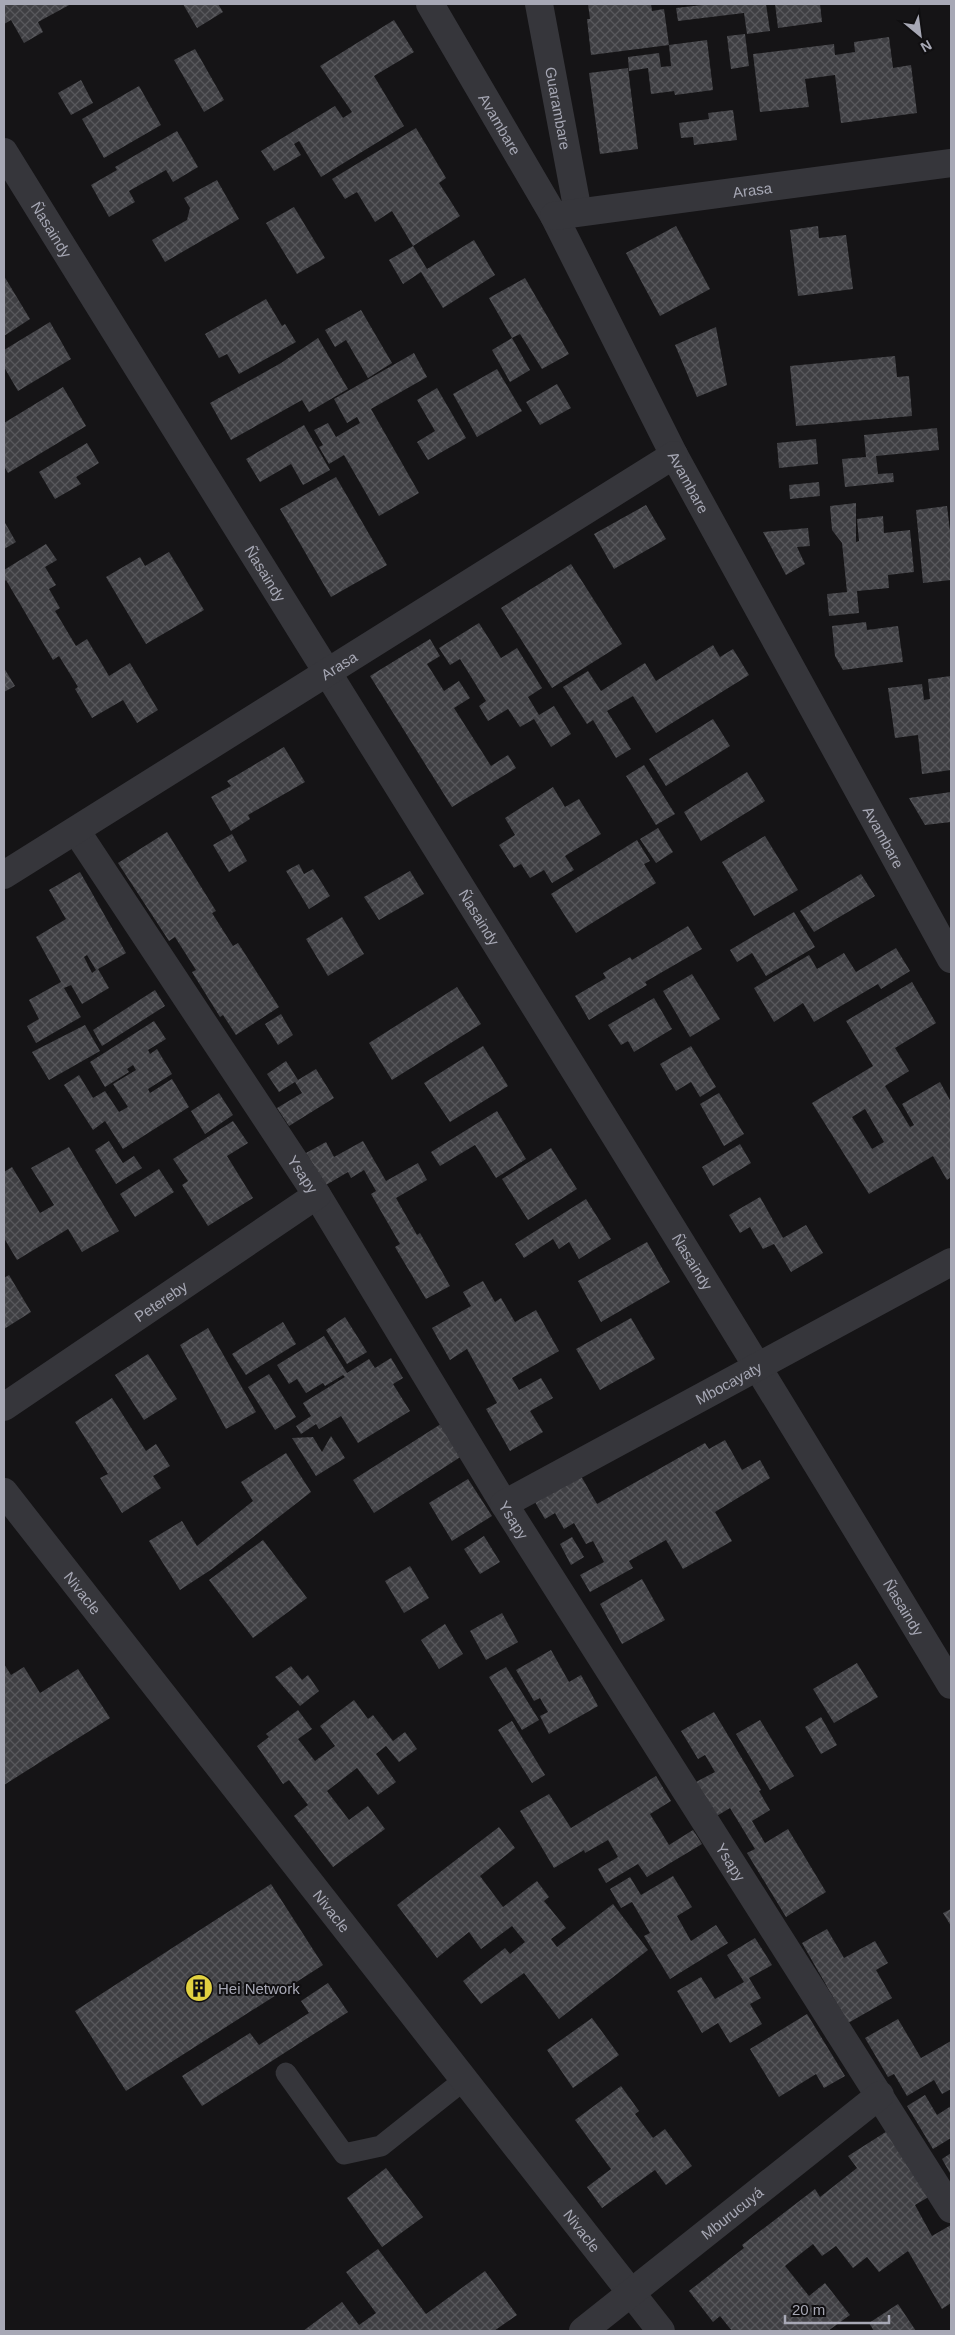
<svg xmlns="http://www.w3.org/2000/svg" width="955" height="2335" font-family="Arial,sans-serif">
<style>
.building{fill:url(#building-cross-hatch);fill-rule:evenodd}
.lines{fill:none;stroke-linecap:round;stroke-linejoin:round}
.lane{stroke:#36363b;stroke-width:21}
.street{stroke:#36363b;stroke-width:28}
.labels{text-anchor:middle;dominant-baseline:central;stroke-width:4;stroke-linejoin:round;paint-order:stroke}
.street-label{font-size:15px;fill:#a7a8b5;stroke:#100f11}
.poi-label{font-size:15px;fill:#a7a8b5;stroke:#100f11;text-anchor:start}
</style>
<defs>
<pattern id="building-cross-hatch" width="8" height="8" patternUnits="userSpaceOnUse" patternTransform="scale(1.25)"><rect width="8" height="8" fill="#3f3f43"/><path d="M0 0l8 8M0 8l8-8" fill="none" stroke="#58585c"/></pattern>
</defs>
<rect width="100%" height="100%" fill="#151416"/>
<path class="building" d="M4 4H71L38 22 43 32 24 43 11 20 4 24Z
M183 4H218L223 12 197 28Z
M588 4H651L652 11 664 9 669 45 707 40 713 90 675 95 674 91 651 94 648 68 629 71 628 57 659 53 661 67 671 66 669 45 591 55 587 19H590Z
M711 4H766L770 31 747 34 744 13 678 21 676 8Z
M775 4H820L822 22 778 28Z
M394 20 414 52 374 76 404 126 321 177 299 141 294 144 301 155 274 171 261 151 335 106 343 118 352 112 320 66Z
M745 34 749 66 731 69 727 36Z
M889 37 893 68 911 65 917 113 841 123 835 75 805 79 809 107 760 112 753 54 834 44 835 55 855 52 854 42Z
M195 49 224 100 204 112 174 60Z
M628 68 638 149 600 154 589 73Z
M81 80 93 103 71 115 58 93Z
M139 86 161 125 104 158 82 119Z
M733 110 737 140 694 145 693 137 681 138 679 123 709 119 708 113Z
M416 128 446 178 439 183 460 216 413 246 392 211 375 222 357 192 345 199 332 179Z
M177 131 198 167 173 182 166 170 129 191 135 202 109 217 91 185 117 170 115 167Z
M217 180 239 219 165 262 152 240 187 220 190 208 184 198Z
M294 207 325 258 297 274 266 223Z
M676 226 710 289 660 316 626 253Z
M818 226 819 238 846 235 853 289 798 296 790 230Z
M474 240 495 275 443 308 421 272 403 284 389 260 413 246 427 269Z
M4 276 30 319 4 336Z
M525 278 569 354 542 369 520 334 512 338 489 298Z
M266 299 282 326 285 324 296 342 239 374 227 354 219 358 205 334Z
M361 310 392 363 368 378 346 340 335 347 325 330Z
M50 322 71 359 18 391 4 367V350Z
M716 327 727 385 697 397 675 345Z
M318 338 348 389 309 412 302 400 231 440 210 403 281 363Z
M512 338 530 370 510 382 492 350Z
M414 353 427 377 371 409 419 493 379 516 344 455 329 464 319 447 323 445 314 430 328 423 336 437 360 423 357 417 347 423 334 399Z
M895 356 897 377 909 376 912 416 796 426 790 366Z
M497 369 522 411 477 437 453 394Z
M557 384 571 408 540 425 526 402Z
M63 387 86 426 8 473 4 466V423Z
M437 388 466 438 428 460 417 442 435 431 417 400Z
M304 425 330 470 303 485 291 464 260 482 246 459Z
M937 428 939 450 876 456 878 474 893 473 894 482 845 487 842 459 866 457 864 435Z
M816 439 818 464 779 468 777 443Z
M87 443 99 463 76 477 81 484 55 499 39 472Z
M336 477 387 565 331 597 280 509Z
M819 482 820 496 790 499 789 485Z
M856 503V542L859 541 857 519 883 516 884 533 910 530 914 572 888 575 889 588 857 591 859 613 829 616 827 594 847 592 842 543 832 530 830 506Z
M646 505 666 539 614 569 594 534Z
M947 506 951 540V580L923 583 916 510Z
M4 521 16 542 4 549Z
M808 528 810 546 797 547 805 564 786 575 763 532Z
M46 544 57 560 45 567 56 585 49 589 60 608 55 611 76 646 87 639 109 676 130 663 158 710 137 723 123 700 92 718 75 689 78 687 59 656 53 660 6 580 4 582V570Z
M169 552 204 610 146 644 106 577 140 557 145 566Z
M571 564 622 644 552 688 501 608Z
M866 622 867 630 898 626 903 662 843 670 835 656 832 626Z
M479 623 501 658 517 648 542 688 528 697 539 715 554 706 571 734 551 747 534 719 520 727 508 709 488 721 479 706 486 701 460 659 450 665 439 648Z
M430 639 440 656 427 664 444 691 459 681 470 698 454 708 491 766 508 755 516 768 452 807 370 676Z
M713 645 720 657 733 649 749 675 656 733 633 696 607 711 631 749 616 758 593 720 587 724 563 687 588 671 601 691 645 663 656 681Z
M4 668 15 686 4 692Z
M951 676V770L922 774 918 735 895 738 888 688 922 684 924 700 930 699 928 679Z
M713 719 730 746 666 786 649 759Z
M284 747 305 782 248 815 250 819 231 831 211 797 231 786 227 781Z
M644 765 675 814 656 825 626 776Z
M747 772 765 801 701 841 684 812Z
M553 787 565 807 579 799 601 834 565 856 574 870 552 883 544 870 530 878 521 864 514 868 499 845 515 835 505 818Z
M951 792V822L925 825 909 798Z
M658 828 673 852 656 863 640 839Z
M167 832 216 911 212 913 233 946 238 943 279 1007 236 1035 223 1015 220 1017 192 972 196 970 175 937 169 941 118 863Z
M232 834 247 861 229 872 213 845Z
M765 836 798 890 754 916 722 862Z
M637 840 650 861 644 864 656 883 576 933 551 894Z
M299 864 304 874 313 869 330 896 309 909 286 871Z
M410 871 424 894 379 920 364 897Z
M80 872 126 953 98 969 109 988 82 1004 71 985 64 988 81 1017 36 1043 27 1026 39 1019 29 1000 61 982 36 937 66 919 49 890ZM87 955 96 970 92 973 84 957Z
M861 874 875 896 814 932 800 911Z
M794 912 815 947 766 976 752 953 737 962 730 950Z
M342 917 364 954 328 976 306 939Z
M688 926 702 949 645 982 647 985 589 1020 575 996 606 978 603 973 630 957 632 960Z
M896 948 910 971 881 989 878 984 814 1022 803 1003 774 1022 754 988 809 955 817 969 844 953 856 972Z
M692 974 720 1019 690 1037 663 991Z
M912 982 936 1023 895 1048 909 1071 885 1086 910 1127 914 1125 902 1104 940 1082 951 1102V1177L947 1180 933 1156 869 1194 812 1103 873 1066 846 1021ZM865 1109 884 1142 872 1149 852 1117Z
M457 987 481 1024 392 1080 369 1043Z
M155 990 165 1006 102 1046 93 1030Z
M654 998 672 1029 634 1052 628 1041 621 1045 608 1025Z
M281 1014 293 1035 278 1045 265 1024Z
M154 1021 166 1039 148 1050 150 1054 157 1049 172 1074 148 1089 150 1093 172 1079 189 1107 123 1149 105 1121 93 1130 64 1085 79 1075 93 1098 105 1091 119 1112 128 1107 113 1084 136 1070 133 1065 127 1069 129 1072 105 1087 90 1062Z
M85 1025 100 1051 49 1080 32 1052Z
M483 1046 508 1086 450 1122 424 1083Z
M691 1046 716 1087 700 1097 691 1082 676 1091 660 1064Z
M286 1061 298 1080 316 1069 334 1098 289 1126 277 1108 302 1093 295 1082 279 1092 267 1074Z
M219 1093 233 1115 205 1134 191 1111Z
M719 1093 744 1134 724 1146 700 1104Z
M497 1111 526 1159 496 1178 475 1145 440 1166 431 1152Z
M233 1121 248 1143 227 1156 253 1198 208 1226 182 1185 188 1181 173 1159Z
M109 1141 123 1163 134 1156 142 1168 116 1184 95 1150Z
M363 1141 386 1181 418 1163 427 1180 396 1198 417 1235 420 1233 450 1286 426 1299 395 1247 400 1244 371 1194 376 1191 364 1170 351 1178 348 1172 326 1185 306 1153 326 1142 334 1157Z
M740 1144 751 1163 713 1186 702 1167Z
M69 1147 119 1231 82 1252 68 1229 17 1260 4 1238V1172L12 1167 40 1213 54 1205 31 1168Z
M551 1148 577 1189 528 1220 502 1179Z
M159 1169 174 1192 135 1217 120 1194Z
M760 1197 783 1238 806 1225 823 1253 791 1272 774 1244 763 1249 750 1227 740 1233 729 1215Z
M586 1199 611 1239 579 1259 569 1242 559 1249 553 1239 524 1258 515 1244Z
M647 1242 670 1282 601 1322 578 1281Z
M9 1275 31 1312 4 1329V1278Z
M483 1281 495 1302 501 1298 515 1322 536 1310 559 1351 512 1378 519 1390 541 1378 553 1398 530 1411 543 1432 510 1451 486 1409 497 1403 467 1349 450 1360 432 1328 471 1306 463 1292Z
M345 1317 367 1352 347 1364 326 1330Z
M631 1318 655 1359 600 1390 576 1349Z
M283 1322 296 1344 246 1375 232 1354Z
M208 1328 256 1412 226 1429 180 1345Z
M324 1336 347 1373 369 1359 375 1368 391 1358 403 1378 393 1384 410 1411 358 1443 341 1416 319 1429 316 1424 301 1434 296 1426 311 1416 303 1403 345 1377 343 1375 325 1386 323 1383 306 1393 297 1379 289 1384 277 1365Z
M148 1354 177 1399 144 1420 115 1375Z
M269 1374 296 1417 275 1430 248 1387Z
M112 1398 146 1451 156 1444 170 1466 153 1476 161 1488 122 1513 100 1478 108 1474 75 1422Z
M444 1422 465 1454 374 1513 353 1480Z
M331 1436 345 1458 316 1476 292 1438 313 1437 322 1452Z
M725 1440 742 1470 760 1460 770 1478 715 1512 732 1541 683 1569 666 1540 629 1561 633 1568 590 1592 580 1575 604 1562 593 1541 586 1544 574 1523 564 1529 555 1513 545 1519 535 1502 581 1476 597 1504 705 1443 709 1449Z
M286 1453 311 1492 212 1569 180 1590 149 1541 182 1521 197 1546 253 1501 241 1482Z
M468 1479 492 1516 452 1541 429 1503Z
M484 1536 500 1562 480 1574 464 1549Z
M572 1537 584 1557 571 1565 560 1544Z
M263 1540 307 1598 253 1638 209 1580Z
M410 1566 429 1598 404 1613 385 1581Z
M642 1579 665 1620 622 1644 600 1604Z
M502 1613 518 1642 486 1660 470 1631Z
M445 1624 463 1654 439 1669 421 1640Z
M551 1650 569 1682 581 1675 598 1706 549 1734 540 1716 548 1712 540 1698 534 1701 516 1670Z
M857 1663 878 1697 834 1723 813 1689Z
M4 1664 11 1675 24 1667 40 1693 78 1669 110 1718 4 1785Z
M291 1666 302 1680 308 1675 319 1691 300 1706 275 1677Z
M506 1667 539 1720 522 1730 489 1677Z
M354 1700 368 1719 373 1715 393 1741 405 1732 417 1749 399 1762 386 1746 376 1754 396 1782 378 1795 357 1768 327 1791 349 1820 368 1806 385 1829 333 1867 294 1816 308 1805 289 1780 283 1784 257 1746 269 1737 266 1734 298 1710 312 1729 298 1739 315 1761 335 1746 320 1726Z
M714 1712 761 1790 759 1791 770 1810 752 1821 765 1843 788 1829 826 1892 786 1917 747 1853 755 1849 730 1808 715 1817 694 1783 715 1772 705 1755 698 1759 681 1731Z
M821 1717 837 1745 821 1754 805 1727Z
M760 1720 794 1776 770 1790 736 1734Z
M512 1721 545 1775 532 1783 498 1730Z
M656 1776 671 1801 650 1814 669 1845 693 1830 702 1844 647 1877 638 1864 606 1883 598 1869 618 1857 608 1840 585 1853 584 1850 554 1868 520 1811 549 1794 571 1828Z
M499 1827 515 1848 480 1876 503 1907 537 1881 549 1897 544 1901 566 1928 551 1939 557 1947 613 1904 648 1950 559 2019 524 1973 481 2004 463 1981 505 1948 510 1954 525 1942 512 1926 481 1949 469 1932 437 1958 397 1905Z
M673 1876 692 1907 677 1916 691 1941 716 1925 728 1943 670 1979 644 1936 650 1933 632 1902 621 1908 610 1889 630 1877 641 1895Z
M271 1884 323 1965 126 2091 75 2011Z
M951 1909V1926L943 1913Z
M827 1929 844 1958 875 1941 888 1963 876 1970 892 1998 848 2023 802 1943Z
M755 1938 772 1965 749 1978 761 1998 750 2004 762 2024 730 2043 718 2023 702 2033 677 1991 701 1977 715 1999 744 1982 727 1955Z
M328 1983 348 2012 202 2106 182 2076 250 2033 259 2045 309 2013 301 2001Z
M807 2014 845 2076 824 2088 816 2074 779 2097 750 2049Z
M592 2018 619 2055 573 2088 547 2050Z
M898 2019 921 2058 951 2041V2089L942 2094 934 2080 907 2096 894 2074 888 2077 865 2038Z
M621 2086 639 2111 635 2114 653 2138 665 2129 692 2166 666 2185 655 2170 602 2208 587 2187 611 2169 575 2120Z
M925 2095 937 2115 951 2106V2138L933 2149 907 2106Z
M892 2128 932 2195 915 2205 932 2236 951 2225V2303L942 2309 908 2251 879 2272 867 2257 853 2268 836 2246 822 2256 813 2244 785 2266 809 2296 825 2283 850 2315 828 2331H732L720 2316 713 2322 689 2291 744 2248 742 2245 815 2189 820 2197 857 2168 848 2156Z
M951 2153V2175L942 2159Z
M386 2168 423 2217 382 2247 347 2198Z
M378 2249 426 2314 485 2271 517 2315 494 2331H303L342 2302 359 2325 376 2313 346 2272Z
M898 2304 916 2331H874L869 2323Z"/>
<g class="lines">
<path class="lane" d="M286 2073 344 2154 381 2146 464 2080"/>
<g class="street">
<path id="s1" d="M430 4 554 216 674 455 951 959"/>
<path id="s2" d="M539 4 578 212"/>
<path id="s3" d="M4 152C320 663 641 1171 951 1685"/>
<path id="s4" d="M554 216 951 163"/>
<path id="s5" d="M77 832 317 1195 504 1504 951 2209"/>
<path id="s6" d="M4 875 674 455"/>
<path id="s7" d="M4 1407 317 1195"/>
<path id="s8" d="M4 1492 661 2331"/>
<path id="s9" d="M504 1504 951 1262"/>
<path id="s10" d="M583 2331 880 2095"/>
</g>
</g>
<defs>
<g id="building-disc" transform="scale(1.4375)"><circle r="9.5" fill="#e2d241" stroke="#100f11"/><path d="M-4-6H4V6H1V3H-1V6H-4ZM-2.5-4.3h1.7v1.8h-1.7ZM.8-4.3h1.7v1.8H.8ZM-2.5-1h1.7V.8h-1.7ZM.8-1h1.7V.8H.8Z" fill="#111"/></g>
</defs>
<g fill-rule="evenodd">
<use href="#building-disc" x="199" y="1988"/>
</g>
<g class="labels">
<g class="street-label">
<text stroke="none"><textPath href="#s2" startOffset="106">Guarambare</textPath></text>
<text stroke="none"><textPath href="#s1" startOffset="139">Avambare</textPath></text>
<text stroke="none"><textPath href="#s4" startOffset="200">Arasa</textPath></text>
<text stroke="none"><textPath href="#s3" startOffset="91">Ñasaindy</textPath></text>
<text stroke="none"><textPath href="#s1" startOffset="544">Avambare</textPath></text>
<text stroke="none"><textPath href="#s3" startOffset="496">Ñasaindy</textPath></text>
<text stroke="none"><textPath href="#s6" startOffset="395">Arasa</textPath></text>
<text stroke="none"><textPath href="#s1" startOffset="949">Avambare</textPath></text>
<text stroke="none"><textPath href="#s3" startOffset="901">Ñasaindy</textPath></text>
<text stroke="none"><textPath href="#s5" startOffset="410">Ysapy</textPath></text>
<text stroke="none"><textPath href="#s3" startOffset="1306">Ñasaindy</textPath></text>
<text stroke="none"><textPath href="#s7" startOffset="189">Petereby</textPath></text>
<text stroke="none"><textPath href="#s9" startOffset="255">Mbocayaty</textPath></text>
<text stroke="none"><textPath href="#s5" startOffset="815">Ysapy</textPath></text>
<text stroke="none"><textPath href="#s8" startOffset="128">Nivacle</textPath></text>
<text stroke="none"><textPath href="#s3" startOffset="1711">Ñasaindy</textPath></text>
<text stroke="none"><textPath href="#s5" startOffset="1220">Ysapy</textPath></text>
<text stroke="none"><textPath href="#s8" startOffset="532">Nivacle</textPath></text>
<text stroke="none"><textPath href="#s10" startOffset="190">Mburucuyá</textPath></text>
<text stroke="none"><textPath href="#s8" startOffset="938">Nivacle</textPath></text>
</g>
<g class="poi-label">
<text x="218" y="1988">Hei Network</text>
</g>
</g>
<rect width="955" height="2335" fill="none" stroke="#a7a8b5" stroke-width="10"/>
<g transform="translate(920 35) rotate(151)" stroke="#100f11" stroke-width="4" paint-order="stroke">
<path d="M0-4L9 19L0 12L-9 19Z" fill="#a7a8b5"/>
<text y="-8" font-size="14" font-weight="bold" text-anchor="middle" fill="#a7a8b5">N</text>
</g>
<path d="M785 2315v8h104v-8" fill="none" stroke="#a7a8b5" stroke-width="2.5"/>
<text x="792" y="2315" font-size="15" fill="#a7a8b5" stroke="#100f11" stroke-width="4" paint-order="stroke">20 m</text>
</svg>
